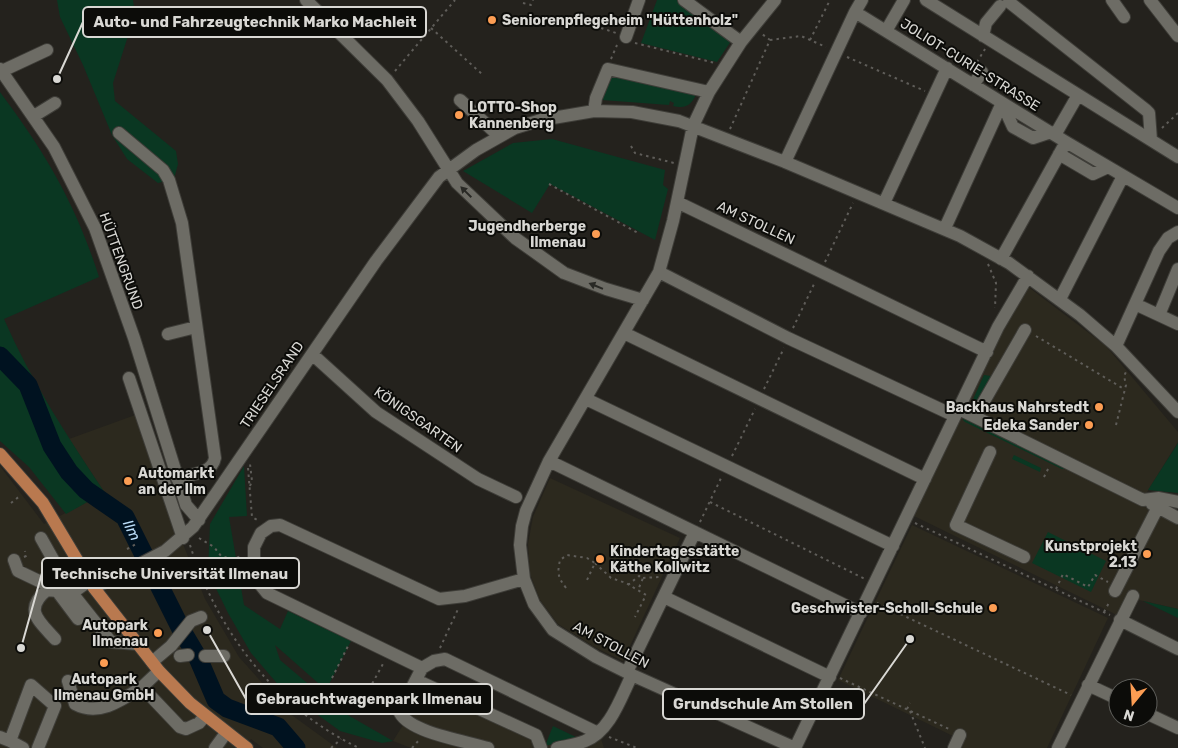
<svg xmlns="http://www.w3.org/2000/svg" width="1178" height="748" font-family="Rubik,sans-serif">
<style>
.built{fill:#2c291e}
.green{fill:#0a3722}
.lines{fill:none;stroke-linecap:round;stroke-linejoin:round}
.river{stroke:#001220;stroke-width:19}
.minor-casing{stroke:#3e3d38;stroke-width:14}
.major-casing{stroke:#3e3d38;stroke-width:14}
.path{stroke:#5f5d59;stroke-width:2;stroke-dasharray:2.5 4;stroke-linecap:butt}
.minor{stroke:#6d6c65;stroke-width:12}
.major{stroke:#b9794f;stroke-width:12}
.oneway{fill:#292925}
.poi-dot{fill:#fc9d53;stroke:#0c0c09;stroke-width:2}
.labels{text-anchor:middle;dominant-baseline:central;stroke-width:4;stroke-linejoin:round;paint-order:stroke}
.poi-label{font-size:14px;font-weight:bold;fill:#d9d8d4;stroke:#0c0c09;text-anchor:end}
.street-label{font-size:14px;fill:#d9d8d4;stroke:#0c0c09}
.water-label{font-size:15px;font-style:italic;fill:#bde0fb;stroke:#0c0c09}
.leader{fill:none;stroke:#d9d8d4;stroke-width:2}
.callout-dot{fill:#d9d8d4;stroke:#0c0c09;stroke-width:2}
.callout{fill:#0c0c09;stroke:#d9d8d4;stroke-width:2}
.callout-label{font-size:15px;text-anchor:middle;font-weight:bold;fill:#d9d8d4}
</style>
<rect width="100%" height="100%" fill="#24221d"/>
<path class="built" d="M1027 286 1106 346 1178 432V442L1144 497 1178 515V609L1139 600 1127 595 1117 615 914 516 995 340Z
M138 414 177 529 205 599 239 657 289 713 337 748H263L251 739 242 748H0V466L44 524 91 500 107 496 69 439Z
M550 478 680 538 623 661 596 648 558 624 540 600 530 574 528 544 533 517Z
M912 525 1108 618 1047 748H950L955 737 838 680Z
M425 690 545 746 578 738 601 739 604 748H411L393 741Z"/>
<path class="green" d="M57 0H133L135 14 113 83 115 101 176 151 178 164 174 179 158 183 127 159 112 135 83 65 60 17Z
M657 0H682L733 38 717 62 641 43Z
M611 74 697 93C691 105 687 109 673 106L674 103 670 101 669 105 602 100Z
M0 92C46 154 75 202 99 277L4 319C32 383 69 439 107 496L91 500 66 514 29 467 0 441Z
M552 139 665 170 663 185 668 189 655 240 550 184 532 213 463 171 513 143Z
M984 375 991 376 976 408 971 404Z
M964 418 1075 469H1062L965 422 963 420Z
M1178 443V493L1148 490Z
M1014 455 1041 468 1040 472 1012 459Z
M244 466 247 516 229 517 244 605 280 629 288 611 351 641 326 690 275 645 280 660 339 710 393 741 382 743 340 731 281 688 251 653 228 613 208 572 210 524Z
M1048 532 1106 561 1091 592 1032 563Z
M1143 601 1178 609V618Z
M553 726 578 738 545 746Z"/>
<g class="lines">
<path class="river" id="s1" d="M0 356 28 385 52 446 69 472 86 490 125 517 182 631 198 658 216 700 227 708 278 727 296 748"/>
<g class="minor-casing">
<path id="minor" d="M306 0 387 80 418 121 457 183 515 238 564 273 606 289 643 300
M684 0 741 42
M775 0 741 42 709 92 693 126 673 221 659 272 549 461 526 511 522 526 520 545 524 579 534 604 553 630 596 657 632 675 795 748
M862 0 855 12 1066 142 1178 208
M926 0 1178 157
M1112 0 1124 17
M1150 0 1178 36
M1009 2 1146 110 1149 113 1151 140
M886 31 904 0
M983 36 986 23 1000 6
M626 37 639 0
M0 69 54 147 95 228 134 338 186 505 199 520
M2 71 47 50
M973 85 982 72
M460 100 499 136
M1002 103 1013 127 1033 138 1051 132
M594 111 596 98 608 69 709 92
M34 116 55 103
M119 133 163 170 169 180 182 223 215 458C212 474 192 474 177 478
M1055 135 1078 95
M1059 154 1093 174 1108 167
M785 162 855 12
M677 202 987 352
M884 203 947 68
M945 228 1002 103
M1001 259 1066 142
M659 272 788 338 955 416
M1060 299 1123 176
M1135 304 1178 324
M1159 315 1178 269
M624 333 925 479
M168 334 196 327
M1116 346 1159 251 1168 238 1178 232
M312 354 376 412 478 479 516 497
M129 378 183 538
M586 399 893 546
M959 409 1143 500 1159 498 1178 502
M975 417 1025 330
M990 452 956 525 1024 557
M549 461 861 613
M1152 504 1178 518
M41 538 72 593 66 599
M14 560 18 571 41 582 59 585
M524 579 465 596 439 599 280 525 271 526 261 533 254 547V577L267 593 422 668 434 661 445 659 598 733
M89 581 72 593 111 642 138 644
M94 588 165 551 193 527 376 261 439 177 476 150 515 128 541 120 594 111 632 112 679 121 785 162 960 236 1009 263 1080 315 1116 346 1178 412
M1115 591 1158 507
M664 597 830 677
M1120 620 1178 649
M55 639C39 621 23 610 47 590L57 591 78 619
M180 656 188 655
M205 656H224
M152 662 171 646 191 621 201 617
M422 668 402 707 400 713C411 733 466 741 488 748
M159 671 142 687 180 727 186 729 199 723 205 716
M627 672 695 532
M416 680 536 735 541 748
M68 681 75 704C99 717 122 700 142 687
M1088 685 1118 699
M1148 714 1178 728
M0 737 10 741 31 685 55 706 38 748
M10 741 23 748
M215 748 226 733
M557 748C566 746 576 745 585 741 610 732 621 697 632 675
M795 748 998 327 1028 276
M954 748 960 735
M1058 748 1133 596"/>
</g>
<g class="major-casing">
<path id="major" d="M0 454 43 503 94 588 159 671 190 703 247 748"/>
</g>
<path class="path" d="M523 3 531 5 533 0
M431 28 483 75
M601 28 616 33
M770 40 801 36 826 47
M810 40 830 0
M635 43 715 63
M847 57 925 91
M611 59 617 45
M977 62 985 49
M395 71 455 0
M1162 128 1178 113
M730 129 770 40 762 34
M631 146 635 153 674 163
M549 184 638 233
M825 262 853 203
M988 264 996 283 995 308
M793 328 815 282
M1036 336 1124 389
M764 389 784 348
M1116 425 1126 385 1124 376 1126 372
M732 456 755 409
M248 468 252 517 259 521
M1044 477 1049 467
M250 486 252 481 250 464
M710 502 865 579
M11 503 21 495
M700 522 722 476
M915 523 1110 615
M199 538 214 547 221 556 232 559 242 556
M190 545C218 633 276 708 359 748
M127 549 138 543
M24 557 26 556 25 551
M595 563 611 578 626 583 646 595 635 617
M643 578 660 577
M628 585 639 576 643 578 638 590
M566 588C558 577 557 574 560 560L567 555 587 558 595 563 587 580
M1056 589 1063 574 1088 587 1095 575 1108 582
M877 603 1071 695
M1104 612 1110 601
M440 648 459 607
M332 678 349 644
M840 678 949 729
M366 695 384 662
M907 709 910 703
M910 711 925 748
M609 737 637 748
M331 748 341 739
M412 748 420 739"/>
<use href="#minor" class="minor"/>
<use href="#major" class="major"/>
</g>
<defs><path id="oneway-solid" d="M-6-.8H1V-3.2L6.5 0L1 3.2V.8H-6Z" transform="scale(1.25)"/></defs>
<g class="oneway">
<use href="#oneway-solid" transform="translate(466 192) rotate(-135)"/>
<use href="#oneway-solid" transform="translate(596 286) rotate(-158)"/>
</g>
<g class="poi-dot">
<circle cx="492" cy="20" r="5"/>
<circle cx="459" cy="115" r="5"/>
<circle cx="596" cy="234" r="5"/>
<circle cx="1099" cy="407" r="5"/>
<circle cx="1089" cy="425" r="5"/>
<circle cx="128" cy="481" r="5"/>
<circle cx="1147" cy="554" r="5"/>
<circle cx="600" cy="559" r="5"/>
<circle cx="993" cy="608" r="5"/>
<circle cx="158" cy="633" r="5"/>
<circle cx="104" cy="663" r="5"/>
</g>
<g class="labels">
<g class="poi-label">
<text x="502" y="20" text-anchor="start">Seniorenpflegeheim "Hüttenholz"</text>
<text x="469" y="107" text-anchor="start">LOTTO-Shop<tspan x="469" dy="16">Kannenberg</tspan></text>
<text x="586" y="226">Jugendherberge<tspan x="586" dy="16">Ilmenau</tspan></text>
<text x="1089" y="407">Backhaus Nahrstedt</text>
<text x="1079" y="425">Edeka Sander</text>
<text x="138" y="473" text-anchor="start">Automarkt<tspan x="138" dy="16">an der Ilm</tspan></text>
<text x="1137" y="546">Kunstprojekt<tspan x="1137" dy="16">2.13</tspan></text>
<text x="610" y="551" text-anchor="start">Kindertagesstätte<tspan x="610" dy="16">Käthe Kollwitz</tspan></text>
<text x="983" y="608">Geschwister-Scholl-Schule</text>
<text x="148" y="625">Autopark<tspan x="148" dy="16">Ilmenau</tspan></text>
<text x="104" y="679" text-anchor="middle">Autopark<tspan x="104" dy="16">Ilmenau GmbH</tspan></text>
</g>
<g class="street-label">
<text transform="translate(970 65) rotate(32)">JOLIOT-CURIE-STRASSE</text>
<text transform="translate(756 223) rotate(25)">AM STOLLEN</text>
<text transform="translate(121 261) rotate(70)">HÜTTENGRUND</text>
<text transform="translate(272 385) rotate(-56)">TRIESELSRAND</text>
<text transform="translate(418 420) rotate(35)">KÖNIGSGARTEN</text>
<text transform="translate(611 645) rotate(28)">AM STOLLEN</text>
</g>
<g class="water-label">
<text stroke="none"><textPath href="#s1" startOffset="224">Ilm</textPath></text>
</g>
</g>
<path class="leader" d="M57 79L83 22M21 648L42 573M207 630L246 699M910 639L864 704"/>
<g class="callout-dot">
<circle cx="57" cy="79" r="5"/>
<circle cx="21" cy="648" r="5"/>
<circle cx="207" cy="630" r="5"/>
<circle cx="910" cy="639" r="5"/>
</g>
<g class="callout">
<rect x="83" y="7" width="343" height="30" rx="5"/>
<rect x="42" y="558" width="257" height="30" rx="5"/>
<rect x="246" y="684" width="246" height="30" rx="5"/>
<rect x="663" y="689" width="201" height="30" rx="5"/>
</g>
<g class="callout-label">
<text x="255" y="27">Auto- und Fahrzeugtechnik Marko Machleit</text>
<text x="170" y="579">Technische Universität Ilmenau</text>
<text x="369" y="704">Gebrauchtwagenpark Ilmenau</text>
<text x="763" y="709">Grundschule Am Stollen</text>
</g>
<g transform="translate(1133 703) rotate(198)"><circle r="24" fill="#0c0c09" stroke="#5e5e5a"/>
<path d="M0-4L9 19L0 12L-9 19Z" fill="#fc9d53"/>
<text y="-8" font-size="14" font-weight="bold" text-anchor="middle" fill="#d9d8d4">N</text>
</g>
</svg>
